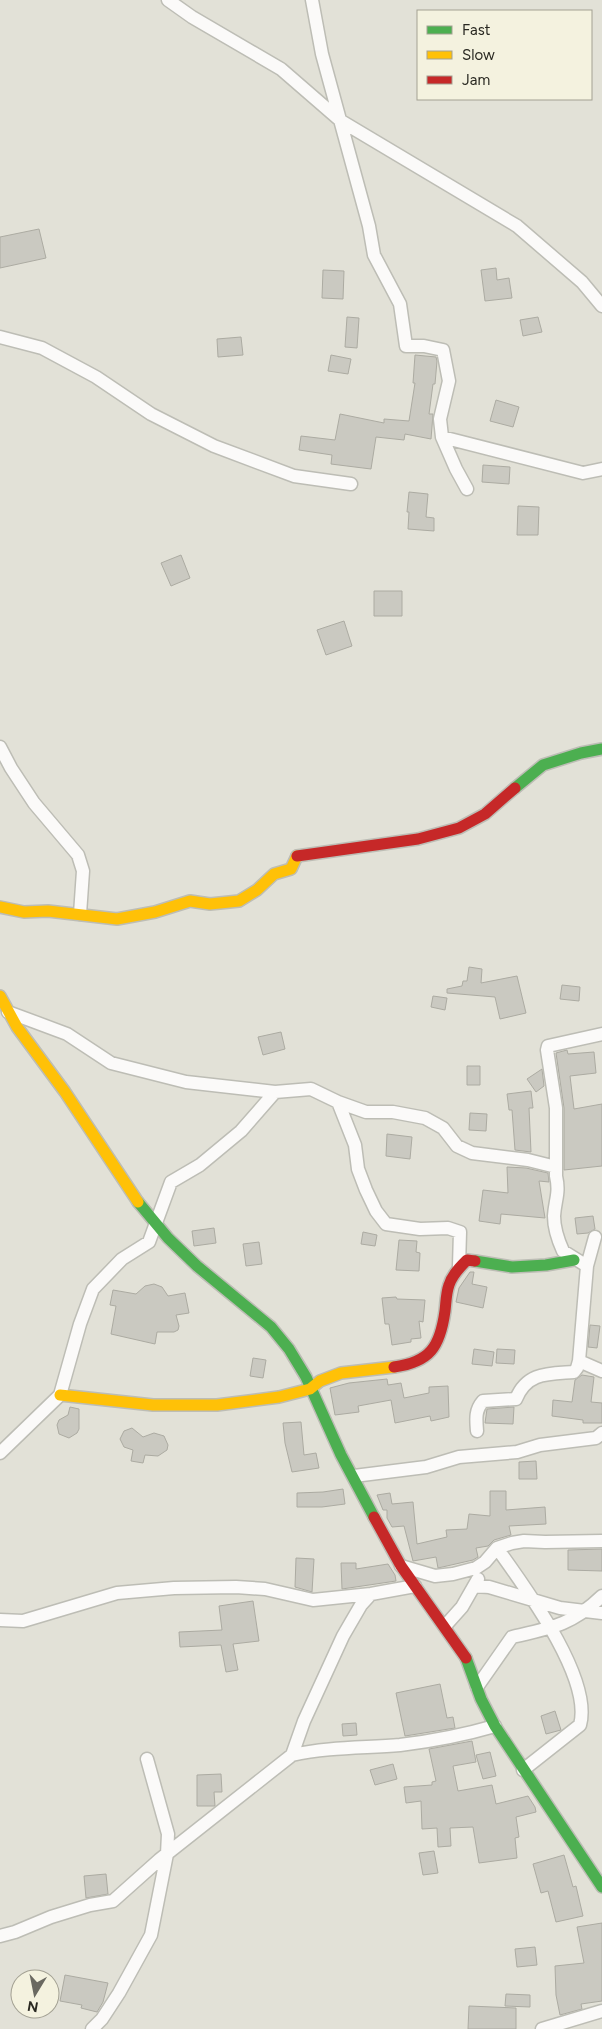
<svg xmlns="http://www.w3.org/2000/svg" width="602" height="2029" font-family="Figtree,sans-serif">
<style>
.building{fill:#cac9c1;stroke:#acaba2}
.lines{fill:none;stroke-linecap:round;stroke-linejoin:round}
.street-casing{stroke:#bdbdb5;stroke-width:15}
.fast-casing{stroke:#bdbdb5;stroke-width:14}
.slow-casing{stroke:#bdbdb5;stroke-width:14}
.jam-casing{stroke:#bdbdb5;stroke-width:14}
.street{stroke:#fbfaf9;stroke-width:12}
.fast{stroke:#4caf50;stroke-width:11}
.slow{stroke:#ffc107;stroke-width:11}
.jam{stroke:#c62828;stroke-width:11}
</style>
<rect width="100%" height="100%" fill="#e2e1d7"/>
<path class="building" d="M39 229 46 258 0 268V237Z
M496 268 497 280 509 278 512 298 485 301 481 270Z
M323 270 344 271 343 299 322 298Z
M347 317 359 318 357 348 345 347Z
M538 317 542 332 523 336 520 320Z
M241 337 243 355 218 357 217 339Z
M331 355 351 359 348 374 328 371Z
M415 355 436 357 437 361 435 384H433L429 414H433L431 439 405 434 404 440 376 437 371 469 331 464 332 455 299 450 301 436 335 440 340 414 384 423V419L409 421 415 383H413Z
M496 400 519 407 513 427 490 421Z
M483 465 510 467 509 484 482 482Z
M409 492 428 494 426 517 434 518V531L408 529 409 512H407Z
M518 506 539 507 538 535H517Z
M181 555 190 578 171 586 161 563Z
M374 591H402V616H374Z
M344 621 352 646 326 655 317 630Z
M469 967 482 969 481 983 517 976 526 1013 500 1019 495 997 447 993V989L462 986 463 981H467Z
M562 985 580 987 579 1001 560 999Z
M433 996 447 998 445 1010 431 1007Z
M281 1032 285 1049 263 1055 258 1037Z
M567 1050 568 1054 594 1052 596 1073 570 1076 574 1109 602 1104V1166L564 1170V1108L556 1053Z
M467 1066H480V1085H467Z
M542 1069 544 1086 536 1092 527 1079Z
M531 1091 533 1108H529L531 1152 515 1150 512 1110H509L507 1094Z
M470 1113 487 1114 486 1131 469 1130Z
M387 1134 412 1137 410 1159 386 1156Z
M507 1167 526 1168 548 1173 549 1182 539 1181 545 1218 501 1214 500 1224 479 1221 483 1190 508 1193Z
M593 1216 595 1229 588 1233 577 1234 575 1218Z
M214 1228 216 1243 194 1246 192 1231Z
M363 1232 377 1235 375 1246 361 1244Z
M399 1240 417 1241 416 1252 420 1253 419 1271 396 1270Z
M259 1242 262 1264 246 1266 243 1244Z
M470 1272H474L472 1284 487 1287 483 1308 456 1302 459 1288Z
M154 1284 162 1287 168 1296 185 1293 189 1313 176 1315 179 1326 178 1330 174 1332H157L155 1344 111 1334 116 1306 110 1305 113 1290 136 1294 145 1286Z
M396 1297 397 1299 425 1300 423 1322 419 1321 421 1338 411 1339V1342L392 1345 389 1324H385L382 1298Z
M590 1325 600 1326 597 1348 588 1347Z
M474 1349 494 1352 492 1366 472 1364Z
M497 1349 515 1350 514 1364 496 1363Z
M253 1358 266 1360 263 1378 250 1376Z
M582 1375 594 1377 591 1402 602 1403V1423H583V1420L552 1416 553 1400 572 1402 575 1380Z
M387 1379 388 1385 401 1383 404 1398 429 1393V1387L448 1386 449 1417 431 1421 430 1416 395 1423 391 1400 358 1406 359 1412 335 1415 330 1388 349 1383Z
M70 1407 79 1409V1429L77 1433 69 1438 59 1434 57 1425 59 1420 68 1415Z
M514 1407 513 1424 485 1423 487 1409Z
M301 1422 304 1455 316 1453 319 1468 292 1472 285 1443 283 1423Z
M132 1428 143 1437 154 1433 164 1436 168 1445 167 1450 158 1456 145 1455 143 1463 131 1461 133 1450 124 1447 120 1439 124 1431Z
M536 1461 537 1479H519V1462Z
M343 1489 345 1504 322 1507H297V1493L323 1492Z
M490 1491H506V1510L545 1507 546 1524 509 1526 511 1535 494 1540 488 1546 476 1548 478 1557 473 1560 438 1568 436 1557 413 1561 404 1526 392 1527 387 1518V1510H383L377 1495 390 1493 392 1504 413 1502 417 1544 447 1537 446 1530 467 1529 469 1514 490 1516Z
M602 1549V1571L568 1570V1550Z
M296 1558 314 1559 312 1592 295 1587Z
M341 1563H356V1569L388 1564 395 1575 396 1581 342 1589Z
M253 1601 259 1641 233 1644 238 1670 226 1672 221 1645 180 1647 179 1632 222 1630 219 1606Z
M440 1684 447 1718 453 1717 455 1728 405 1736 396 1693Z
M555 1711 561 1730 546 1734 541 1716Z
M356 1723 357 1735 343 1736 342 1724Z
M472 1741 476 1762 453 1766 458 1791 492 1785 496 1804 528 1796 535 1807 536 1812 516 1817 519 1837 515 1838 517 1858 479 1863 473 1827 450 1828 451 1846 438 1847 437 1828 422 1829 421 1801 406 1803 404 1787 432 1785V1782L436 1781 429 1749Z
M490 1752 496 1776 483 1779 476 1755Z
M393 1764 397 1779 375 1785 370 1770Z
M221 1774 222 1792H214L215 1806H197V1775Z
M434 1851 438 1873 423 1875 419 1853Z
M564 1855 573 1887 576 1886 583 1916 556 1922 548 1891 541 1893 533 1864Z
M106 1874 108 1894 86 1898 84 1876Z
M602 1923V2001L581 2004 582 2009 560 2015 556 1995 555 1966 584 1963 577 1927Z
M535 1947 537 1965 517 1967 515 1949Z
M65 1975 108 1983 103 2002 97 2012 81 2008 82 2005 60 2001Z
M506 1994 530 1995V2007L505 2006Z
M469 2006 516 2008V2029H468Z"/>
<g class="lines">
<g class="street-casing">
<path id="street" d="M168 0 192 17 281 69 341 121 517 226 582 282 602 306
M312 0 322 54 369 226 374 255 400 304 406 346H424L443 350 449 381 440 419 442 437 456 469 467 489
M0 337 42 348 96 377 151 414 214 446 294 476 351 484
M442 437 583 473 602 469
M0 747 11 768 34 803 78 855 83 871 80 914
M8 1012 67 1034 111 1063 186 1082 275 1092 311 1089 338 1102 366 1112H393L425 1118 443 1128 457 1146 472 1153 528 1160 556 1167
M338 1102 355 1145 358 1169 366 1190 376 1211 386 1224 420 1229 448 1228 460 1232 459 1266
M595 1237 587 1266 579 1361 602 1371
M587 1266 563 1251C558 1240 554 1228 554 1216 555 1200 560 1193 556 1176V1108L547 1050 548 1046 602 1034
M477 1431C476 1419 475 1410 483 1401L516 1399C527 1372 548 1374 574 1372L577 1368 579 1361
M0 1453 60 1395 80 1324 93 1289 122 1259 149 1242 171 1182 200 1165 241 1131 275 1092
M354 1476 426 1467 459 1457 517 1452 540 1445 596 1438 602 1433
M497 1548C524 1586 593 1678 580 1725L523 1770
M401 1566 435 1576 453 1574 476 1568 485 1562 497 1548 512 1543 524 1541 545 1542 602 1541
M474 1586 489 1587 560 1608 602 1613
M0 1620 23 1621 117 1593 174 1588 236 1587 265 1589 313 1600 371 1594 415 1586
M445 1626 462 1607 478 1579
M477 1687 512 1637C551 1628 572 1625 602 1596
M292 1755C328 1747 364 1748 400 1745 433 1741 464 1735 495 1726
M0 1936 15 1932 51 1917 90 1905 113 1901 159 1860 292 1755 304 1721 343 1636 361 1605 371 1594
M92 2029 102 2019 119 1993 151 1935 167 1854 168 1834 147 1759
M542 2029 602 2011"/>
</g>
<g class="fast-casing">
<path id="fast" d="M515 788 543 765 581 753 602 749
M138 1202 168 1238 197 1266 271 1327 289 1349 306 1377 341 1455 374 1517
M475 1261 512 1267 546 1265 574 1260
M466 1658 481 1699 495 1726 602 1887"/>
</g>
<g class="slow-casing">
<path id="slow" d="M0 907 24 912 48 911 117 919 155 912 190 901 210 904 239 901 257 890 274 874 291 869 297 856
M0 996 17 1027 65 1092 138 1202
M60 1395 153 1405H217L279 1397 310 1389 320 1381 341 1373 394 1367"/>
</g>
<g class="jam-casing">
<path id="jam" d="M297 856 418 839 459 828 485 814 515 788
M394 1367C430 1362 440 1347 445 1311 446 1303 446 1293 449 1285 452 1275 460 1267 467 1260L475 1261
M374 1517 401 1566 466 1658"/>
</g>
<use href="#street" class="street"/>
<use href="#fast" class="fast"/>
<use href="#slow" class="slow"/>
<use href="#jam" class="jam"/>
</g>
<rect x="417" y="10" width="175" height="90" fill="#f4f2df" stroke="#a3a193"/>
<rect x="427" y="26" width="25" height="8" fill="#4caf50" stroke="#a3a193"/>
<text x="462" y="35" font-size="15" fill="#292821">Fast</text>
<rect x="427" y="51" width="25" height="8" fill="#ffc107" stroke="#a3a193"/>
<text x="462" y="60" font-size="15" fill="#292821">Slow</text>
<rect x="427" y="76" width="25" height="8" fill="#c62828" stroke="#a3a193"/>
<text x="462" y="85" font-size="15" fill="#292821">Jam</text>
<g transform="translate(35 1994) rotate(190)"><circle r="24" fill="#f4f2df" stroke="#a3a193"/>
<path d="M0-4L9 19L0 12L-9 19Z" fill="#6a6961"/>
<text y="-8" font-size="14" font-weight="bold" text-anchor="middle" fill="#292821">N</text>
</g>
</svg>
